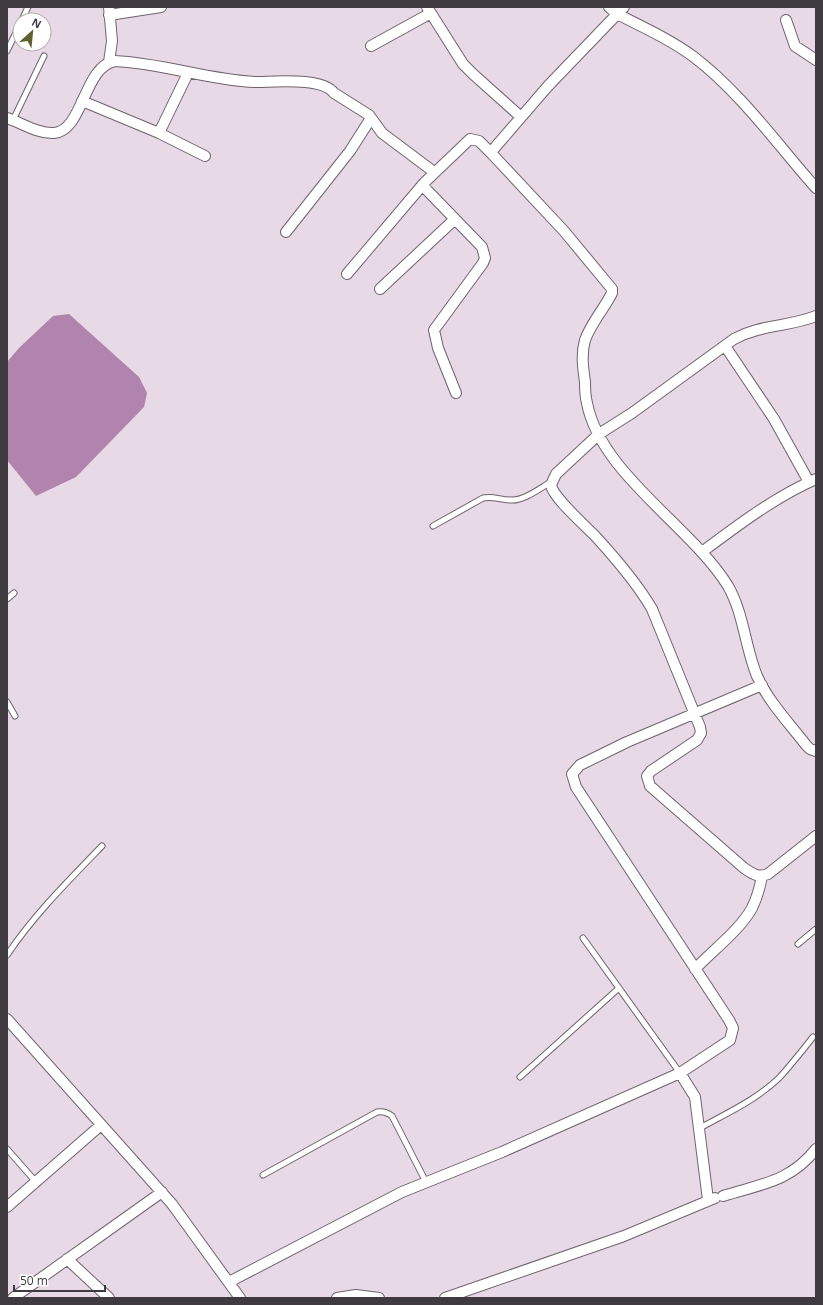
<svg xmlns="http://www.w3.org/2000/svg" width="823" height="1305" font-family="'Open Sans',sans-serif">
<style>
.water{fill:#b084ac}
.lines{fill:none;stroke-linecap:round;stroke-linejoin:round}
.service-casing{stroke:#6f636d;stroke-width:7}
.minor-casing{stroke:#6f636d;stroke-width:12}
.service{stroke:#fff;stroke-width:5}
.minor{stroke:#fff;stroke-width:10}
</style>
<rect width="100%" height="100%" fill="#e7d9e5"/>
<path class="water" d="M69 314 139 377 147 393 144 407 76 477 36 496 7 460V362L19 348 53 316Z"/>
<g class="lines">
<g class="service-casing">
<path id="service" d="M22 20 28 7
M7 51 20 24
M13 120 44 56
M433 526 483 498C494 496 500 500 511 500 524 501 540 488 551 482
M7 599 14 593
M7 702 15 716
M583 938 680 1073
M798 944 816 929
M7 955C34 915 68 881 102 846
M520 1077 619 988
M700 1128C727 1113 756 1100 779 1078 791 1065 802 1051 813 1037
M7 1149 36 1182
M263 1175 377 1112C383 1111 387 1112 392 1116L426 1182"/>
</g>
<g class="minor-casing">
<path id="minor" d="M427 7 463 64 473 74 521 117
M609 7 617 14C643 27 671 40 694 57 741 93 777 144 816 188
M109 15 161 7
M786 20 795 46 816 60
M371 46 431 13
M109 62 112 41 109 7
M82 101 159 133 205 156
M7 118C22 123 38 134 54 133 83 131 84 66 115 61 162 63 208 80 255 82 274 82 322 77 334 93L369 115 382 133 434 172
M159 133 188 73
M491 152 548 86 624 7
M422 185 482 247 485 258 483 263 434 330 438 348 456 393
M286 232 350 151 371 118
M347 274 425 182 470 139 479 141 492 154 564 231 612 289V293C604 309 591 323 585 340 581 354 583 368 585 382 585 389 585 396 587 403 600 473 692 527 728 586 744 614 745 647 757 676 768 701 789 723 806 745L810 749 816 751
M380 289 455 219
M816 316C788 327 762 324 734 339L632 413 599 434 556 474 551 485C553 498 587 527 597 538 617 560 637 583 652 609L700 727 701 733 697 740 651 771 647 776 650 786 744 868C753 874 758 878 768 874L816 836
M725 346 774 419 809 482
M702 552C738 525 775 497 816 479
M695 969C712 951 740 930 752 908 757 898 760 887 762 876
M7 1019 172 1204 240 1298
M680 1073 695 1097 708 1200
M723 1196C761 1184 790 1182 816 1149
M7 1207 101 1125
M67 1259 109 1298
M229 1282 402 1192 502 1152 680 1073 730 1040 733 1028 729 1020 576 787 572 774 580 765 627 742 762 685
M13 1298 162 1192
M337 1298 356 1295 379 1298
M445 1298 624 1236 715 1198"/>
</g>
<use href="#service" class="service"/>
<use href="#minor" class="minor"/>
</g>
<rect width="823" height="1305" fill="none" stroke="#3f3a3f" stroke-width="16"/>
<g transform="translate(32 32) rotate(27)"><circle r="19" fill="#ffffff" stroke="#b2b0b2"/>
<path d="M0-3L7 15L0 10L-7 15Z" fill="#5e612f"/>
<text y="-6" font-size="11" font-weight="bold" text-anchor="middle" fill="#3f3a3f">N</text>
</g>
<path d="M14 1285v6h91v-6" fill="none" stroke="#3f3a3f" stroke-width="2"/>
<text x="20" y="1285" font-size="12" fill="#3f3a3f" stroke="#ffffff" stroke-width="3" paint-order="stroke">50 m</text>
</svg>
